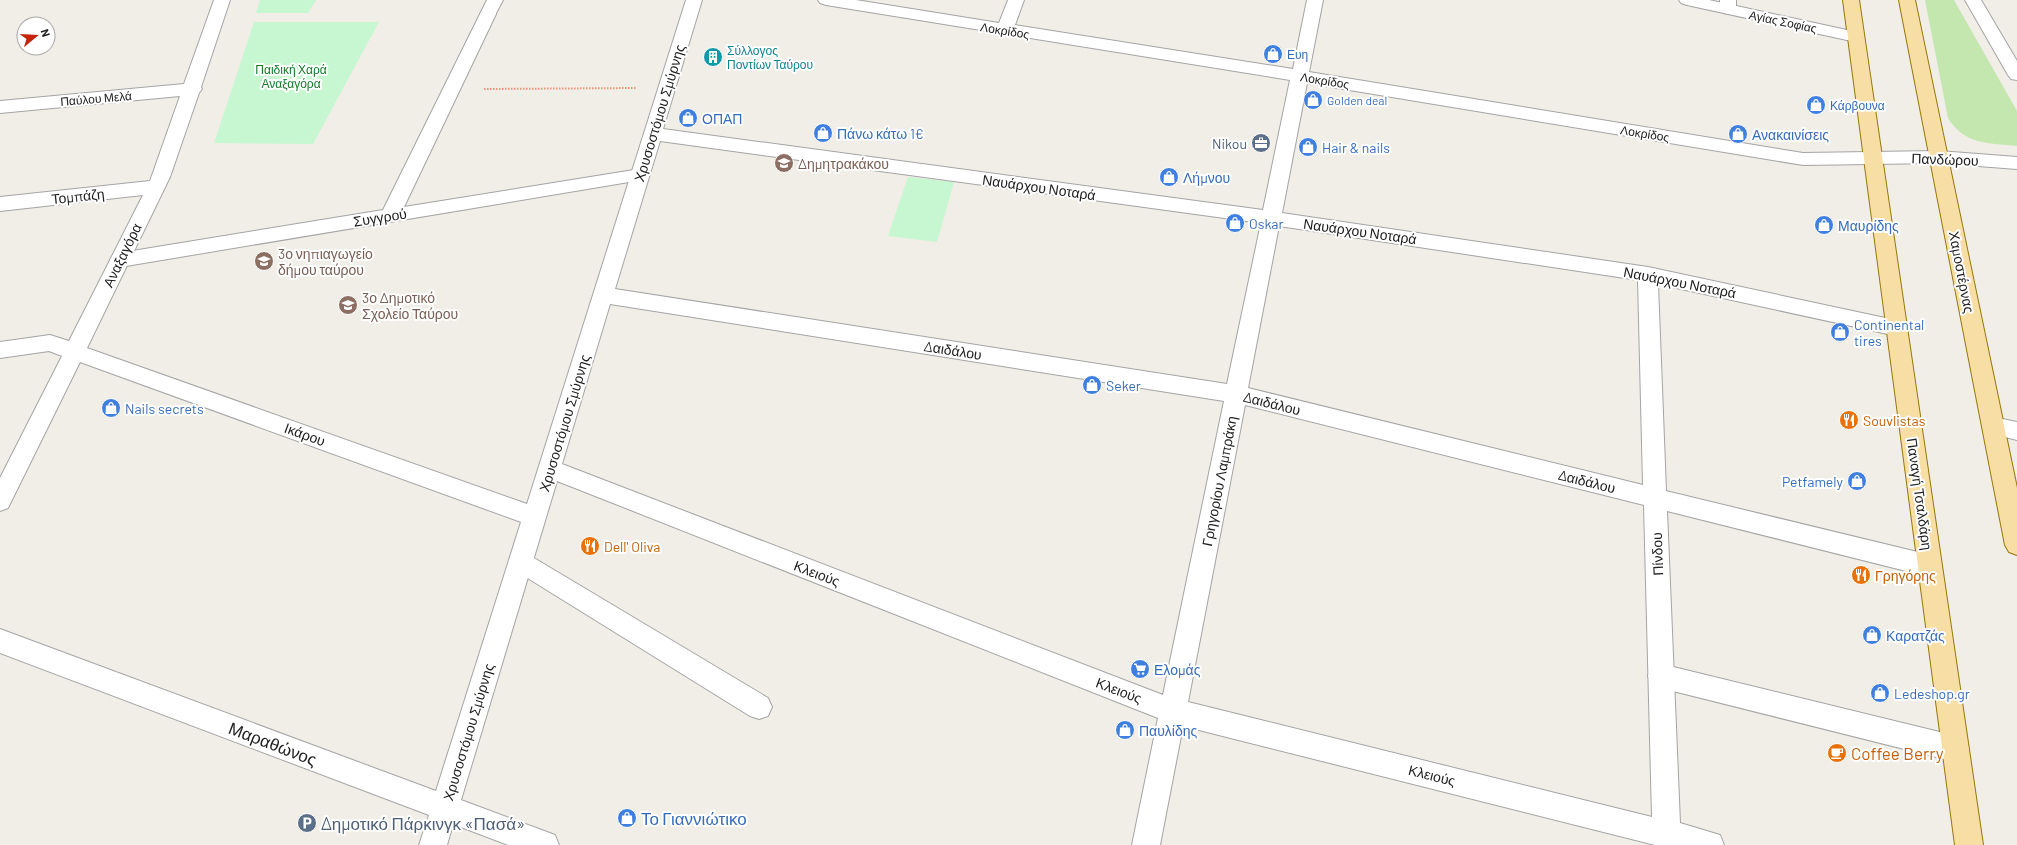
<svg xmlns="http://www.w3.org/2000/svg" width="2017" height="845" font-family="Barlow,sans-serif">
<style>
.grass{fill:#c4e7b0}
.park{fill:#c7f7d1}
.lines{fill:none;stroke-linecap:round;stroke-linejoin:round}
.pedestrian-casing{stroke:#a4a4a4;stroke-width:2}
.minor-casing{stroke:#a4a4a4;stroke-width:2}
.tertiary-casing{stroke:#a4a4a4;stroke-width:2}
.primary-casing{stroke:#957808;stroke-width:2}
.path{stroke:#f39275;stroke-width:2;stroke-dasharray:1.5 1.5;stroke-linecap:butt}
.pedestrian{fill:#fff;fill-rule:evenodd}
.minor{fill:#fff;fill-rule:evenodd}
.tertiary{fill:#fff;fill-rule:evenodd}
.primary{fill:#f7dea5;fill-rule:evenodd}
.labels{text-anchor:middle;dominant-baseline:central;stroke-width:4;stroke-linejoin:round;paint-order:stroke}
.far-street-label{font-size:12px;fill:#202020;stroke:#fff}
.far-culture-label{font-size:12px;fill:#0d838f;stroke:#fff;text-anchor:start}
.far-shop-label{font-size:12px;fill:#366cbe;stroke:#fff;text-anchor:start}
.far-park-label{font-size:12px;fill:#117b28;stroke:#fff}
.street-label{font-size:14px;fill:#202020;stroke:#fff}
.shop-label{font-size:14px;fill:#366cbe;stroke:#fff;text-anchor:start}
.service-label{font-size:14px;fill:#4e5e75;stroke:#fff;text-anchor:end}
.education-label{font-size:14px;fill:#785e54;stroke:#fff;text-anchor:start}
.food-label{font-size:14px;fill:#c56008;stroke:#fff;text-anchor:start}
.near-street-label{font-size:17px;fill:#202020;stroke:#fff}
.near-food-label{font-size:17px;fill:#c56008;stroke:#fff;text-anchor:start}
.near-shop-label{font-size:17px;fill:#366cbe;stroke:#fff;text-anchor:start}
.near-service-label{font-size:17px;fill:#4e5e75;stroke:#fff;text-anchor:start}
</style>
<rect width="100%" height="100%" fill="#f0eee7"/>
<path class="grass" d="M1925 0H1954L2017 111V146C1989 143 1964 145 1948 118Z"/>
<path class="park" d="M260 0H316L308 13H256Z
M254 22H379L313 144 214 143Z
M908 177 954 182 937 242 888 236Z"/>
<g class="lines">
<g class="pedestrian-casing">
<path id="pedestrian" d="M488 9 494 11 496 14 404 207 640 169 647 171 649 175 647 179 120 267 113 265 110 260 113 255 120 253 383 210 480 14 482 11Z
M521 551 529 555 768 698 772 707 768 716 759 719 750 716 513 569 509 562 513 555Z
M1661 664 1956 736 1965 740 1969 749 1965 758 1956 762 1661 688 1652 685 1648 676 1652 667Z"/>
</g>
<g class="minor-casing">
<path id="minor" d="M214 0H230L201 87 202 89 199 93 170 177 87 348 527 504 686 0H702L663 129 1263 210 1290 80 826 5 820 3 818 0H856L999 23 1008 0H1024L1015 25 1293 69 1307 0H1323L1309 72 1803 153 1939 151 2017 157V169L1939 163 1803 165 1307 83 1282 213 1648 267 1904 322 1907 328 1904 334 1897 336 1658 284 1666 491 1930 555 1938 558 1942 566 1938 574 1930 577 1667 511 1680 823 1720 835 1724 845H1655L1183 726 1160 845H1132L1158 718 557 481 461 800 555 835 559 845H508L453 824 447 845H419L429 815 0 653V629L436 791 521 522 80 362 8 508 0 511V478L62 356 49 351 0 358V342L50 335 69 341 143 195 0 211V197L150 181 180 96 0 113V101L184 84ZM660 141 1261 223 1227 384 615 289ZM1279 226 1638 280 1643 485 1248 388ZM610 304 1224 401 1163 695 562 464ZM1245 405 1644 505 1652 817 1188 702Z
M487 0H503L494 17 488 19 482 17 480 14Z
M1720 0H1736V9L1734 12 1728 14 1722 12 1720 9Z
M1965 0H1981L2017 61V80L2011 79 2008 75Z
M1993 417 2017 422V440L1985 432 1982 426 1985 420Z"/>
</g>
<g class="tertiary-casing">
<path id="tertiary" d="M1679 0H1709L1856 32 1862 33 1864 37 1862 41 1856 42 1687 5 1681 3Z"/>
</g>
<g class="primary-casing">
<path id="primary" d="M1843 0H1859L1983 845H1955Z
M1899 0H1915L2017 488V555L2009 552 2005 545Z"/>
</g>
<path class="path" d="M484 89 637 88"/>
<use href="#pedestrian" class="pedestrian"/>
<use href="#minor" class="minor"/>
<use href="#tertiary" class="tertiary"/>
<use href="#primary" class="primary"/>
</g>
<defs>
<g id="shop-disc" transform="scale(1)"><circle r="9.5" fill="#3f7fe0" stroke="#fff"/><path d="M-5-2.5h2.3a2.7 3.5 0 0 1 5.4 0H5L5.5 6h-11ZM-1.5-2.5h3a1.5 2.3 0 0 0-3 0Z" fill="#fff"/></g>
<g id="building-disc" transform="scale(1)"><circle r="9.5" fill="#0f9aa8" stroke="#fff"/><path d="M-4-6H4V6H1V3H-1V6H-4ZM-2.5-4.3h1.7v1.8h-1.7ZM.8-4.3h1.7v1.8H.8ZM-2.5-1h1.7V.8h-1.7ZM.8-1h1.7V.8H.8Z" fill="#fff"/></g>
<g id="office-disc" transform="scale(1)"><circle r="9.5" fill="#5c6f8a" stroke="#fff"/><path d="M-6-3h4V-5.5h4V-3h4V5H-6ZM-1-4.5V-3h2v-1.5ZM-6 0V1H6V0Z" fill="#fff"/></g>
<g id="school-disc" transform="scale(1)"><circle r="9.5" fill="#8d6e63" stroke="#fff"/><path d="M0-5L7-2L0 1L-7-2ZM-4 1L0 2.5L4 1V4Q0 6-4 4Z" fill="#fff"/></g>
<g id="restaurant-disc" transform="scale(1)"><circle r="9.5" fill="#e8710a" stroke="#fff"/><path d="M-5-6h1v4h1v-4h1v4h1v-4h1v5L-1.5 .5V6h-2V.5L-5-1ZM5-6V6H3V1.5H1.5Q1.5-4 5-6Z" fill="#fff"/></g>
<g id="supermarket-disc" transform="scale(1)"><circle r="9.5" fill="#3f7fe0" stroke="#fff"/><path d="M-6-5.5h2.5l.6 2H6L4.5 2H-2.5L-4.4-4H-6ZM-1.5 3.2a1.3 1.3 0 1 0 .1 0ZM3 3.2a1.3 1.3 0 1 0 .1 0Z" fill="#fff"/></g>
<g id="cafe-disc" transform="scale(1)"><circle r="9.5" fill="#e8710a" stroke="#fff"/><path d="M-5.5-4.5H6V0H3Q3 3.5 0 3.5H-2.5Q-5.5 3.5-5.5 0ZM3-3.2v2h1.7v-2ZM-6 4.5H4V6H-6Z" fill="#fff"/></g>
<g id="parking-disc" transform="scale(1)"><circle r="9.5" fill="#5c6f8a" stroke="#fff"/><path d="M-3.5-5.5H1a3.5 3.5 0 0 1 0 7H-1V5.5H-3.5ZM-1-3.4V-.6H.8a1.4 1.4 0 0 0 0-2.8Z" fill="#fff"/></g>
</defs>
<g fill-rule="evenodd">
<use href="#shop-disc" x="1273" y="54"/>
<use href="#building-disc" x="713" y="57"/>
<use href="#shop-disc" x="1313" y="100"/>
<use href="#shop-disc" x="1816" y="105"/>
<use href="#shop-disc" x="688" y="118"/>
<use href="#shop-disc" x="823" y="133"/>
<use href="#shop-disc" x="1738" y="134"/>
<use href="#office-disc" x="1261" y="143"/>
<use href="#shop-disc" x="1308" y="147"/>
<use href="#school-disc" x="784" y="163"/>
<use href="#shop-disc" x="1169" y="177"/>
<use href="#shop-disc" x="1235" y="223"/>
<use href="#shop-disc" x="1824" y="225"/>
<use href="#school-disc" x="264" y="261"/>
<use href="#school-disc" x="348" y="305"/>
<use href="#shop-disc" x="1840" y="332"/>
<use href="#shop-disc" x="1092" y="385"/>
<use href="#shop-disc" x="111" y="408"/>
<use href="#restaurant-disc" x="1849" y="420"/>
<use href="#shop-disc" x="1857" y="481"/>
<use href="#restaurant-disc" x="590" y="546"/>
<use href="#restaurant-disc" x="1861" y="575"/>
<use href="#shop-disc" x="1872" y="635"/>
<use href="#supermarket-disc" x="1140" y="669"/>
<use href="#shop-disc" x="1880" y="693"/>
<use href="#shop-disc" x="1125" y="730"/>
<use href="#cafe-disc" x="1837" y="753"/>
<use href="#shop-disc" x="627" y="818"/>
<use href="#parking-disc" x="307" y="823"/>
</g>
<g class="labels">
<g class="far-street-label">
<text transform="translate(1783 21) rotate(12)">Αγίας Σοφίας</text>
<text transform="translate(1005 30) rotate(9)">Λοκρίδος</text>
<text transform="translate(1325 80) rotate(9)">Λοκρίδος</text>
<text transform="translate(96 98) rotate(-5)">Παύλου Μελά</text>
<text transform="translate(1645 133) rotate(9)">Λοκρίδος</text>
</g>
<g class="far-culture-label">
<text x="727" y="50">Σύλλογος<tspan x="727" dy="14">Ποντίων Ταύρου</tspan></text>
</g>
<g class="far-shop-label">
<text x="1287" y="54">Ευη</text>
<text x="1327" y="100">Golden deal</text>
<text x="1830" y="105">Κάρβουνα</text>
</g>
<g class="far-park-label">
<text x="291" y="69">Παιδική Χαρά<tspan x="291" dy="14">Αναξαγόρα</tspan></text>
</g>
<g class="street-label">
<text transform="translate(659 113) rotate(-73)">Χρυσοστόμου Σμύρνης</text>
<text transform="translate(1945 159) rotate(2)">Πανδώρου</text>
<text transform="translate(1039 187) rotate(8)">Ναυάρχου Νοταρά</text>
<text transform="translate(78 196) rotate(-6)">Τομπάζη</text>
<text transform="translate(380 217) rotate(-9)">Συγγρού</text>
<text transform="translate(1360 231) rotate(8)">Ναυάρχου Νοταρά</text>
<text transform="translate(122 255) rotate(-64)">Αναξαγόρα</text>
<text transform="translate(1962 272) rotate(79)">Χαμοστέρνας</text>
<text transform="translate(1680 282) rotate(11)">Ναυάρχου Νοταρά</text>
<text transform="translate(953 350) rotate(9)">Δαιδάλου</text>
<text transform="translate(1272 403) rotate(14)">Δαιδάλου</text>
<text transform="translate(564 423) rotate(-73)">Χρυσοστόμου Σμύρνης</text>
<text transform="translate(305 434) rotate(20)">Ικάρου</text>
<text transform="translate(1219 481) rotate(-79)">Γρηγορίου Λαμπράκη</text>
<text transform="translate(1587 481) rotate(14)">Δαιδάλου</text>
<text transform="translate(1920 494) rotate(82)">Παναγή Τσαλδάρη</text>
<text transform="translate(1657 554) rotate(-92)">Πίνδου</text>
<text transform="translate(817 573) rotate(21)">Κλειούς</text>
<text transform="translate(1119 690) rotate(21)">Κλειούς</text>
<text transform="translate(468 732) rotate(-73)">Χρυσοστόμου Σμύρνης</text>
<text transform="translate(1432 775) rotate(14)">Κλειούς</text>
</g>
<g class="shop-label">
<text x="702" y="118">ΟΠΑΠ</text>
<text x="837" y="133">Πάνω κάτω 1€</text>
<text x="1752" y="134">Ανακαινίσεις</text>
<text x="1322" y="147">Hair &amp; nails</text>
<text x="1183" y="177">Λήμνου</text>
<text x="1249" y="223">Oskar</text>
<text x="1838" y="225">Μαυρίδης</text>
<text x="1854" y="324">Continental<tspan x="1854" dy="16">tires</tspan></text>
<text x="1106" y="385">Seker</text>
<text x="125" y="408">Nails secrets</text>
<text x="1843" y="481" text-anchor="end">Petfamely</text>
<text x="1886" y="635">Καρατζάς</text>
<text x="1154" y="669">Ελομάς</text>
<text x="1894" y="693">Ledeshop.gr</text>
<text x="1139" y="730">Παυλίδης</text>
</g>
<g class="service-label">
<text x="1247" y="143">Nikou</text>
</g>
<g class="education-label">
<text x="798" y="163">Δημητρακάκου</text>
<text x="278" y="253">3ο νηπιαγωγείο<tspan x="278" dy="16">δήμου ταύρου</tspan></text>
<text x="362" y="297">3ο Δημοτικό<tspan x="362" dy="16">Σχολείο Ταύρου</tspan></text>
</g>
<g class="food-label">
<text x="1863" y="420">Souvlistas</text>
<text x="604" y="546">Dell' Oliva</text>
<text x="1875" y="575">Γρηγόρης</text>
</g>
<g class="near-street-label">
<text transform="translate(273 743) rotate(21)">Μαραθώνος</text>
</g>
<g class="near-food-label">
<text x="1851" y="753">Coffee Berry</text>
</g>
<g class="near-shop-label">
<text x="641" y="818">Το Γιαννιώτικο</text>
</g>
<g class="near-service-label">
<text x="321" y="823">Δημοτικό Πάρκινγκ «Πασά»</text>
</g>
</g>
<g transform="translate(36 36) rotate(72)"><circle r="19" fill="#ffffff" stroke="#a6a6a6"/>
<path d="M0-3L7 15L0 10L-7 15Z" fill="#c6220a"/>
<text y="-6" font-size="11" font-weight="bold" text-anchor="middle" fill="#202020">N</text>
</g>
</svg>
